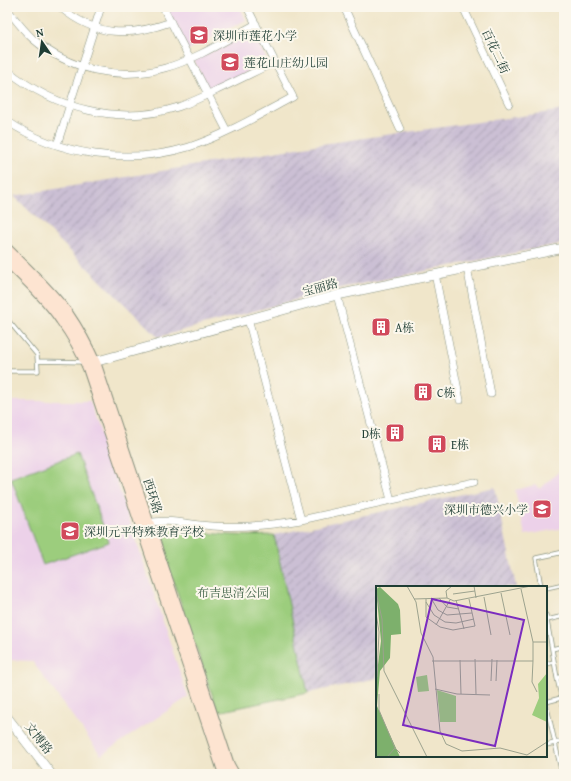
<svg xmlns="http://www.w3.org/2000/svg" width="571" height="781" font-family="'Gentium Book Plus','Noto Serif SC',serif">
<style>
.built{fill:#ecd1e9}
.industrial{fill:url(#industrial-furrows)}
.park{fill:#9ccd7d;stroke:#5e8558}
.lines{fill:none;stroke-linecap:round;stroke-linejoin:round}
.service-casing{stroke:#88927f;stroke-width:5}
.minor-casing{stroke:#88927f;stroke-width:8}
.tertiary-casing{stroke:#88927f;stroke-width:10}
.secondary-casing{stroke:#88927f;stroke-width:12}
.service{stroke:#fff;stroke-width:3.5}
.minor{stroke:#fff;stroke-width:7}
.tertiary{stroke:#fff;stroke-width:9}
.secondary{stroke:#fde4d1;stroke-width:10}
.labels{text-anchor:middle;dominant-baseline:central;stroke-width:4;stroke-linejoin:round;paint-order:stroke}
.poi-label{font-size:12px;fill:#1f3d34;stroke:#fbf7ec;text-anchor:start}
.street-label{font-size:12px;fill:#1f3d34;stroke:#fbf7ec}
.park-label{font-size:12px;fill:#3e6146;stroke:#fbf7ec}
.inset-road{fill:none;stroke:#9ca28e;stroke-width:1}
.view{fill:#7b2cbf;fill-opacity:0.15;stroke:#7b2cbf;stroke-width:2}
.inset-edge{fill:none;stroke:#1f3d34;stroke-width:2}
</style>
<defs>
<pattern id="industrial-furrows" width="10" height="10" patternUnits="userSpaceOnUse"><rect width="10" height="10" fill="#cbbfd4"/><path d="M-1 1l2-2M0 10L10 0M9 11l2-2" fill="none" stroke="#a49cad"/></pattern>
</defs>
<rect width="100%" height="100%" fill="#fbf7ec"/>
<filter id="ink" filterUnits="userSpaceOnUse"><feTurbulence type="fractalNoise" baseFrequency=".025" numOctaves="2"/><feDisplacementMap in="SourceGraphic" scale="8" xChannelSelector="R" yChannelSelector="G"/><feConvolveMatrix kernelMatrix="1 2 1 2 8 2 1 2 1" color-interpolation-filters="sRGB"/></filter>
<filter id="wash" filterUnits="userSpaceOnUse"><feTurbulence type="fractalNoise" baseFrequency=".012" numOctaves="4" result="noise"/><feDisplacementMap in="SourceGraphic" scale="16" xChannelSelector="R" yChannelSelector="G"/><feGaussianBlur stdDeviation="0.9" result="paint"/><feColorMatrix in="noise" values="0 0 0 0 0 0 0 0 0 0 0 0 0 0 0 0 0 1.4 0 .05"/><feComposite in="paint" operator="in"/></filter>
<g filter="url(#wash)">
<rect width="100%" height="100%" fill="#f0e6ca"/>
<path class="built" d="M166 7H240L246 20 188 50Z
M252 31 267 60 265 63 209 92 194 60Z
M7 401H90L188 697 101 755 32 661 7 660Z
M564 467V528L525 535 515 490 535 485 540 489Z"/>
<path class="industrial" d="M564 110V243L331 290 158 337 14 196 315 145Z
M495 487 516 587H377V678L308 693 274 535Z"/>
<path class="park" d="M77 454 109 542 43 565 11 478Z
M165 525C201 534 237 537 274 535L308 693 218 712 155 527Z"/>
</g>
<g filter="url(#ink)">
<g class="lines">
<g class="service-casing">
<path id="service" d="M7 319 37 355 38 371H7
M38 361 84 362
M541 587 536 558 564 552
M546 588 564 584
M546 615 557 678 564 709
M547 620 564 616
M552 649 564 646
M546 664 554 662
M557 678 564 676
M546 702 561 698
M546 703 562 774 564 773
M546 745 564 741"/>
</g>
<g class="minor-casing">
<path id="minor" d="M60 7C96 37 129 37 171 22
M163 7 227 131
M344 7 400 129
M463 7 509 104
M7 9C15 19 23 30 33 39 69 70 119 81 165 68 197 59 226 40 256 24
M7 70C55 109 119 126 178 107 192 102 205 96 217 90 237 81 256 71 275 62
M7 121C59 156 129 165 189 147 225 135 259 115 293 97L247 7
M57 145 101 7
M467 267 491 394
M435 274 460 400
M337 295 391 500
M248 319 301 520
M145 524C165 517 190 525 212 526 242 528 271 525 301 520L474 482"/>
</g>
<g class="tertiary-casing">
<path id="tertiary" d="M87 362H94L337 295 564 248
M7 717 51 774"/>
</g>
<g class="secondary-casing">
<path id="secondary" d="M7 249C28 270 50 290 68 314 79 330 88 347 96 365L229 765 234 774
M7 261C26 280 46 298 61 320 72 335 81 351 88 368L224 774"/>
</g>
<use href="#service" class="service"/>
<use href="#minor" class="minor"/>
<use href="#tertiary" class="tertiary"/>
<use href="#secondary" class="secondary"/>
</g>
</g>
<defs>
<g id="school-square" transform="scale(1)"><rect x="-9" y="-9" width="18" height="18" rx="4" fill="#d1495b" stroke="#fbf7ec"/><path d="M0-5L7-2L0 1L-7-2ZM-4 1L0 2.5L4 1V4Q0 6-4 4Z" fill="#fff"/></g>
<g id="building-square" transform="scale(1)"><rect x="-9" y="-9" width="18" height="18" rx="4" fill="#d1495b" stroke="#fbf7ec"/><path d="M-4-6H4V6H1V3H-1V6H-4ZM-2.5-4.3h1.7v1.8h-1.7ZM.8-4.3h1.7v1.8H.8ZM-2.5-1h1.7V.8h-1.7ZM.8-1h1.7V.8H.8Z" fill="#fff"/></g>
</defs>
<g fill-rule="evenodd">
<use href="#school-square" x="199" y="35"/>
<use href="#school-square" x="230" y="62"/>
<use href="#building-square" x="381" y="327"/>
<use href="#building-square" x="423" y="392"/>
<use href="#building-square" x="395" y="433"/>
<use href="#building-square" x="437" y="444"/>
<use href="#school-square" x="542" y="509"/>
<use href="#school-square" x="70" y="531"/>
</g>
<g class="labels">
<g class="poi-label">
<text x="213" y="35">深圳市莲花小学</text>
<text x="244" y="62">莲花山庄幼儿园</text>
<text x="395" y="327">A栋</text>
<text x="437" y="392">C栋</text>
<text x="381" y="433" text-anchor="end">D栋</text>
<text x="451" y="444">E栋</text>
<text x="528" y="509" text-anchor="end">深圳市德兴小学</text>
<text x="84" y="531">深圳元平特殊教育学校</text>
</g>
<g class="street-label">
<text transform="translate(496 51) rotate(65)">百花二街</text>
<text transform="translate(320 287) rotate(-15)">宝丽路</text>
<text transform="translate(153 496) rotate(72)">西环路</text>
<text transform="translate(39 738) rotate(52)">文博路</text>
</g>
<g class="park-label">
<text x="233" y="592">布吉思清公园</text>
</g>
</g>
<g transform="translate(376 586)">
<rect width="171" height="171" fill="#f0e6ca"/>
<path d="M4 1 22 18 24 24 25 48 15 49 14 72 4 85 1 120 24 171H0V94L5 55 0 3Z" fill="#7db06c"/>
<path d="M171 87V136L156 129 163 112 162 98ZM51 89 53 105 42 106 40 91ZM61 104 80 110V136H64Z" fill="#9ccd7d"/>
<path class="inset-road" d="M31 0 40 16 45 47 57 71 64 145 70 158 86 165 124 162 151 169 171 156M98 0 100 12M145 3 157 56M0 6 6 33 8 85 51 171M125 7 134 49M77 8 99 5M108 11 115 49M55 12 62 24 71 29 96 27M63 12 71 21 83 23M71 12 70 5 76 0M38 13 71 12 78 15 155 0M50 13V31L64 41 77 44 99 40 93 13M80 14 88 43M50 16 58 29 69 36 80 37 98 33M0 27 3 46 1 91M60 39 74 14M99 73 100 108M84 74 85 108M56 75H157V56H171M157 75 156 96 161 106M115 95 116 73M120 95 121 74M59 103 81 108 114 109M3 108V124L19 162 24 167M11 171 19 162"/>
<path class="view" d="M56 13 148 34 119 160 27 139Z"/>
<rect width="171" height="171" class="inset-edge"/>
</g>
<rect width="571" height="781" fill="none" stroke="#fbf7ec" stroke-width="24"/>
<g transform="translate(42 42) rotate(347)" stroke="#fbf7ec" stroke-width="3" paint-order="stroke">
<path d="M0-3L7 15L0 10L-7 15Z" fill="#1f3d34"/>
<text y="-6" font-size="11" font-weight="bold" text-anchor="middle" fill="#1f3d34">N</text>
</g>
</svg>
